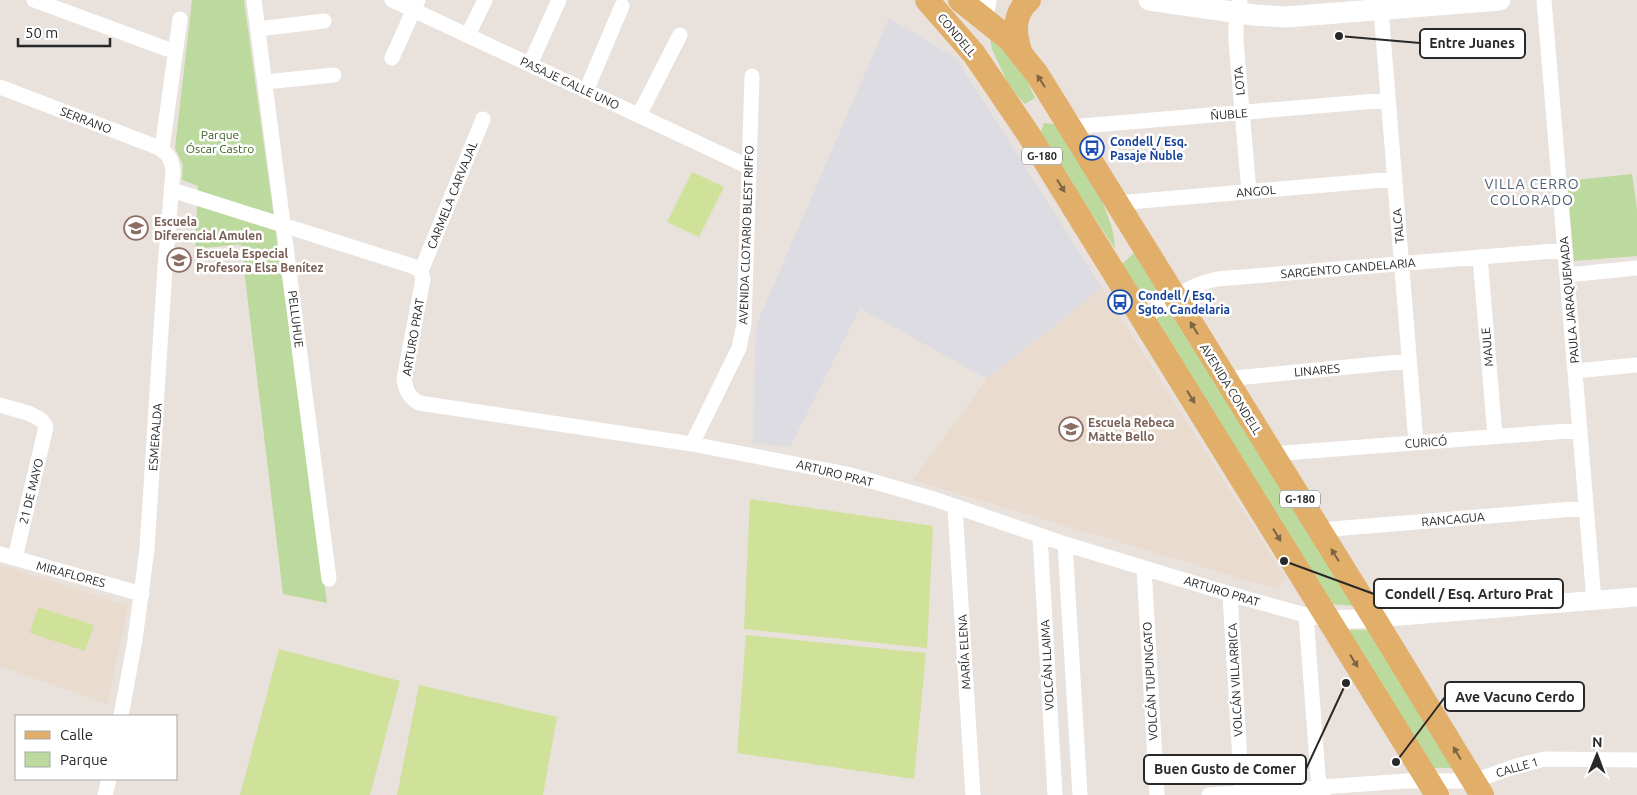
<svg xmlns="http://www.w3.org/2000/svg" width="1637" height="795" font-family="Ubuntu,sans-serif">
<style>
.industrial{fill:#dcdce2}
.education{fill:#e9dbcd}
.green{fill:#bdda9e}
.pitch{fill:#d0e19a}
.lines{fill:none;stroke-linecap:round;stroke-linejoin:round}
.minor{stroke:#fff;stroke-width:15}
.tertiary{stroke:#fff;stroke-width:19}
.secondary{stroke:#fff;stroke-width:21}
.primary{stroke:#e1af69;stroke-width:24}
.oneway{fill:#7b6545}
.labels{text-anchor:middle;dominant-baseline:central;stroke-width:5;stroke-linejoin:round;paint-order:stroke}
.shield{fill:#fff;stroke:#686868;stroke-width:1}
.shield-label{font-size:11px;font-weight:bold;fill:#282828}
.street-label{font-size:12px;fill:#282828;stroke:#fff}
.park-label{font-size:12px;fill:#385d21;stroke:#fff}
.transit-label{font-size:12px;font-weight:bold;fill:#164399;stroke:#fff;text-anchor:start}
.education-label{font-size:12px;font-weight:bold;fill:#785e54;stroke:#fff;text-anchor:start}
.neighbourhood-label{font-size:14px;letter-spacing:1px;fill:#4e5c74;stroke:#fff}
.leader{fill:none;stroke:#282828;stroke-width:2}
.callout-dot{fill:#282828;stroke:#fff;stroke-width:2}
.callout{fill:#fff;stroke:#282828;stroke-width:2}
.callout-label{font-size:14px;text-anchor:middle;font-weight:bold;fill:#282828}
</style>
<rect width="100%" height="100%" fill="#e9e1dc"/>
<path class="industrial" d="M889 18 956 58 1102 288 987 379 860 308 790 447 753 443 756 326Z"/>
<path class="education" d="M1102 288 1286 579 1276 589 913 480 987 379Z
M0 565 128 606 107 704 0 666Z"/>
<path class="green" d="M192 0H244L327 603 283 594 241 244 195 249 198 186 182 180 183 165 175 148Z
M989 34 1024 74 1035 98 1025 104 1010 88 992 49Z
M1044 123 1055 124C1076 158 1115 209 1115 249L1040 134Z
M1632 174 1637 210V256L1574 261 1567 181Z
M1136 251 1161 291 1143 302 1122 264Z
M1171 308 1356 606 1329 604 1156 318Z
M1347 630H1369L1454 768H1433Z"/>
<path class="pitch" d="M692 172 724 187 699 237 667 222Z
M750 499 933 526 927 648 744 629Z
M38 607 94 625 85 651 30 633Z
M746 635 926 653 914 779 737 753Z
M279 649 400 681 370 795H240Z
M419 685 557 717 543 795H397Z"/>
<g class="lines">
<path class="minor" d="M34 0 175 52
M254 0 329 579
M392 0 749 167
M1240 0 1236 27V41L1249 192
M1544 0 1594 601
M1381 10 1416 442
M258 29 324 21
M468 35 485 0
M392 58 418 0
M530 64 559 0
M265 82 334 75
M0 87 157 147C168 153 172 159 173 171L165 268 147 549 135 640 121 716
M586 91 622 6
M639 115 680 35
M1070 127 1388 100
M162 149 180 19
M172 190 412 266 421 271 423 279 404 379C406 391 409 397 419 403L692 444 847 474 934 499 1065 544 1230 594 1298 613 1329 620
M1117 203 1395 179
M1480 257 1495 436
M421 271 483 119
M1567 275 1637 268
M1143 319C1167 301 1188 285 1217 279L1565 250
M1575 371 1637 365
M1225 379 1409 361
M0 405C12 409 43 414 46 427L15 558
M692 444 739 348 744 324 752 76
M1272 454 1580 430
M955 508 973 795
M1320 530 1586 508
M1040 536 1055 795
M1065 544 1080 795
M0 554 142 594
M1144 568 1157 795
M1230 594 1242 795
M1306 615 1318 776 1323 795
M105 795 109 779
M1209 795 1406 781H1474L1516 766 1545 759 1637 760"/>
<path class="tertiary" d="M984 18 987 0
M1329 620 1374 618 1637 597"/>
<path class="secondary" d="M1149 0 1254 15 1286 17 1500 0"/>
<path class="primary" d="M927 0 974 54 1027 132 1437 795
M960 0 1009 39 1037 74 1374 618 1482 795
M1020 51C1014 32 1013 14 1029 0"/>
</g>
<defs><path id="oneway-solid" d="M-6-.8H1V-3.2L6.5 0L1 3.2V.8H-6Z" transform="scale(1.25)"/></defs>
<g class="oneway">
<use href="#oneway-solid" transform="translate(1041 81) rotate(-123)"/>
<use href="#oneway-solid" transform="translate(1061 186) rotate(58)"/>
<use href="#oneway-solid" transform="translate(1194 328) rotate(-122)"/>
<use href="#oneway-solid" transform="translate(1191 397) rotate(58)"/>
<use href="#oneway-solid" transform="translate(1277 535) rotate(58)"/>
<use href="#oneway-solid" transform="translate(1335 555) rotate(-122)"/>
<use href="#oneway-solid" transform="translate(1354 661) rotate(58)"/>
<use href="#oneway-solid" transform="translate(1457 753) rotate(-121)"/>
</g>
<defs>
<g id="bus-ring" transform="scale(1.25)"><circle r="9.5" fill="#fff" stroke="#1a4fb4" stroke-width="1.5"/><path d="M-5-6H5V4H4V6H2V4H-2V6H-4V4H-5ZM-3.5-4V0h7V-4ZM-3.5 1.2v1.5H-2V1.2ZM2 1.2v1.5H3.5V1.2Z" fill="#1a4fb4"/></g>
<g id="school-ring" transform="scale(1.25)"><circle r="9.5" fill="#fff" stroke="#8d6e63" stroke-width="1.5"/><path d="M0-5L7-2L0 1L-7-2ZM-4 1L0 2.5L4 1V4Q0 6-4 4Z" fill="#8d6e63"/></g>
</defs>
<g fill-rule="evenodd">
<use href="#bus-ring" x="1092" y="148"/>
<use href="#school-ring" x="136" y="228"/>
<use href="#school-ring" x="179" y="260"/>
<use href="#bus-ring" x="1120" y="302"/>
<use href="#school-ring" x="1071" y="429"/>
</g>
<g class="labels">
<g class="shield">
<rect x="1022" y="147.5" width="40" height="17" rx="4"/>
<rect x="1280" y="490.5" width="40" height="17" rx="4"/>
</g>
<g class="shield-label">
<text x="1042" y="156">G-180</text>
<text x="1300" y="499">G-180</text>
</g>
<g class="street-label">
<text transform="translate(957 35) rotate(50)">CONDELL</text>
<text transform="translate(1239 81) rotate(-95)">LOTA</text>
<text transform="translate(570 83) rotate(25)">PASAJE CALLE UNO</text>
<text transform="translate(1229 114) rotate(-5)">ÑUBLE</text>
<text transform="translate(86 120) rotate(21)">SERRANO</text>
<text transform="translate(1256 191) rotate(-5)">ANGOL</text>
<text transform="translate(452 195) rotate(-68)">CARMELA CARVAJAL</text>
<text transform="translate(1398 226) rotate(-95)">TALCA</text>
<text transform="translate(746 235) rotate(-88)">AVENIDA CLOTARIO BLEST RIFFO</text>
<text transform="translate(1348 268) rotate(-5)">SARGENTO CANDELARIA</text>
<text transform="translate(1569 300) rotate(-95)">PAULA JARAQUEMADA</text>
<text transform="translate(296 319) rotate(83)">PELLUHUE</text>
<text transform="translate(413 337) rotate(-80)">ARTURO PRAT</text>
<text transform="translate(1487 347) rotate(-95)">MAULE</text>
<text transform="translate(1317 370) rotate(-5)">LINARES</text>
<text transform="translate(1231 389) rotate(58)">AVENIDA CONDELL</text>
<text transform="translate(155 437) rotate(-86)">ESMERALDA</text>
<text transform="translate(1426 442) rotate(-4)">CURICÓ</text>
<text transform="translate(835 473) rotate(14)">ARTURO PRAT</text>
<text transform="translate(31 491) rotate(-76)">21 DE MAYO</text>
<text transform="translate(1453 519) rotate(-5)">RANCAGUA</text>
<text transform="translate(71 574) rotate(15)">MIRAFLORES</text>
<text transform="translate(1222 591) rotate(17)">ARTURO PRAT</text>
<text transform="translate(964 652) rotate(-93)">MARÍA ELENA</text>
<text transform="translate(1047 665) rotate(-93)">VOLCÁN LLAIMA</text>
<text transform="translate(1235 680) rotate(-93)">VOLCÁN VILLARRICA</text>
<text transform="translate(1150 681) rotate(-93)">VOLCÁN TUPUNGATO</text>
<text transform="translate(1517 767) rotate(-16)">CALLE 1</text>
</g>
<g class="park-label">
<text x="220" y="134">Parque<tspan x="220" dy="14">Óscar Castro</tspan></text>
</g>
<g class="transit-label">
<text x="1110" y="141">Condell / Esq.<tspan x="1110" dy="14">Pasaje Ñuble</tspan></text>
<text x="1138" y="295">Condell / Esq.<tspan x="1138" dy="14">Sgto. Candelaria</tspan></text>
</g>
<g class="education-label">
<text x="154" y="221">Escuela<tspan x="154" dy="14">Diferencial Amulen</tspan></text>
<text x="196" y="253">Escuela Especial<tspan x="196" dy="14">Profesora Elsa Benítez</tspan></text>
<text x="1088" y="422">Escuela Rebeca<tspan x="1088" dy="14">Matte Bello</tspan></text>
</g>
<g class="neighbourhood-label">
<text x="1532" y="184">VILLA CERRO<tspan x="1532" dy="16">COLORADO</tspan></text>
</g>
</g>
<path class="leader" d="M1339 36L1420 43M1284 561L1374 594M1396 762L1445 697M1346 683L1306 769"/>
<g class="callout-dot">
<circle cx="1339" cy="36" r="5"/>
<circle cx="1284" cy="561" r="5"/>
<circle cx="1396" cy="762" r="5"/>
<circle cx="1346" cy="683" r="5"/>
</g>
<g class="callout">
<rect x="1420" y="29" width="105" height="29" rx="5"/>
<rect x="1374" y="579" width="189" height="29" rx="5"/>
<rect x="1445" y="682" width="139" height="29" rx="5"/>
<rect x="1144" y="755" width="162" height="29" rx="5"/>
</g>
<g class="callout-label">
<text x="1472" y="48">Entre Juanes</text>
<text x="1469" y="599">Condell / Esq. Arturo Prat</text>
<text x="1515" y="702">Ave Vacuno Cerdo</text>
<text x="1225" y="774">Buen Gusto de Comer</text>
</g>
<rect x="15" y="715" width="162" height="65" fill="#ffffff" stroke="#a9a9a9"/>
<rect x="25" y="731" width="25" height="8" fill="#e1af69" stroke="#a9a9a9"/>
<text x="60" y="740" font-size="15" fill="#282828">Calle</text>
<rect x="25" y="752" width="25" height="15" fill="#bdda9e" stroke="#a9a9a9"/>
<text x="60" y="765" font-size="15" fill="#282828">Parque</text>
<g transform="translate(1597 755) rotate(1)" stroke="#ffffff" stroke-width="4" paint-order="stroke">
<path d="M0-4L9 19L0 12L-9 19Z" fill="#282828"/>
<text y="-8" font-size="14" font-weight="bold" text-anchor="middle" fill="#282828">N</text>
</g>
<path d="M18 38v8h92v-8" fill="none" stroke="#282828" stroke-width="2.5"/>
<text x="25" y="38" font-size="15" fill="#282828" stroke="#ffffff" stroke-width="4" paint-order="stroke">50 m</text>
</svg>
